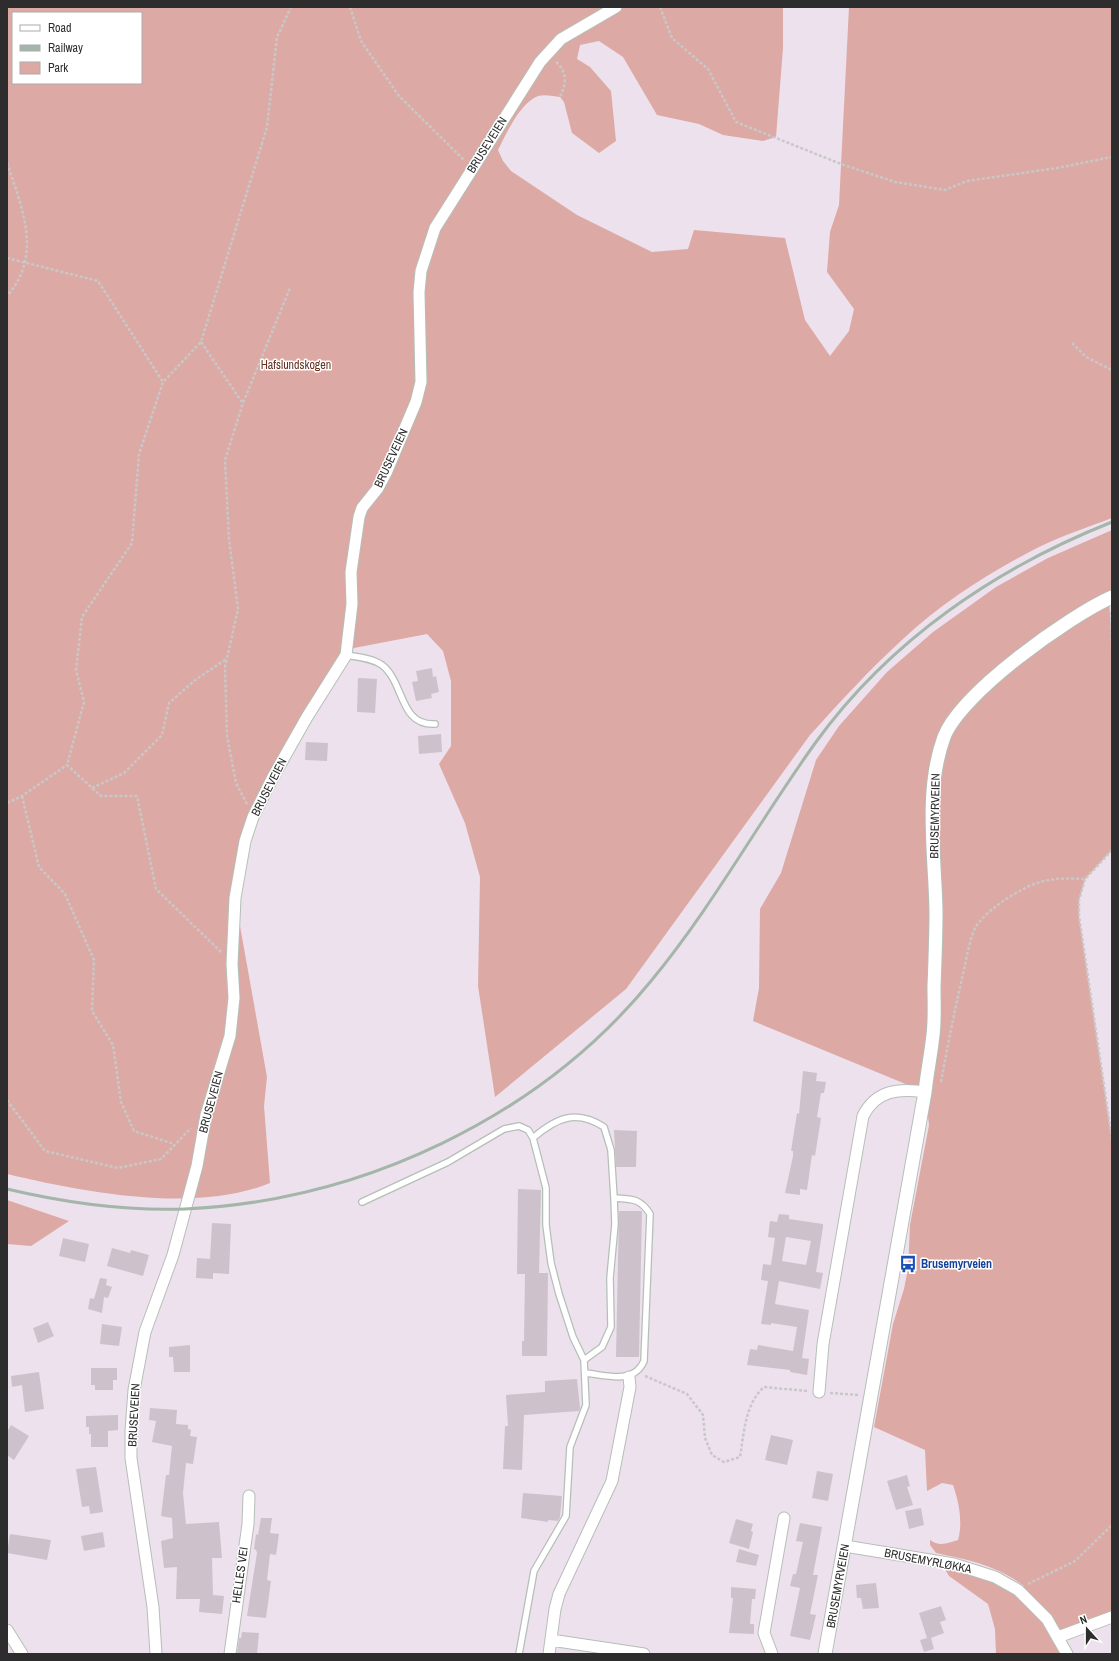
<svg xmlns="http://www.w3.org/2000/svg" width="1119" height="1661" font-family="'Archivo Narrow',sans-serif">
<style>
.green{fill:#dda9a4;fill-rule:evenodd}
.building{fill:#cdc2cc;fill-rule:evenodd}
.lines{fill:none;stroke-linecap:round;stroke-linejoin:round}
.service-casing{stroke:#b5bfb7;stroke-width:8}
.minor-casing{stroke:#b5bfb7;stroke-width:13}
.tertiary-casing{stroke:#b5bfb7;stroke-width:15}
.path{stroke:#c8c8c8;stroke-width:2.5;stroke-dasharray:3 2;stroke-linecap:butt}
.service{stroke:#fff;stroke-width:5.5}
.minor{stroke:#fff;stroke-width:11}
.tertiary{stroke:#fff;stroke-width:13}
.rail{stroke:#a4b5a9;stroke-width:3}
.labels{text-anchor:middle;dominant-baseline:central;stroke-width:3;stroke-linejoin:round;paint-order:stroke}
.street-label{font-size:12px;fill:#2d2d2d;stroke:#fff}
.park-label{font-size:12px;fill:#643123;stroke:#fff}
.transit-label{font-size:12px;font-weight:bold;fill:#164399;stroke:#fff;text-anchor:start}
</style>
<rect width="100%" height="100%" fill="#ede1ed"/>
<path class="green" d="M7 7H783V48L776 137 763 141 723 135 699 124 657 115 623 57 599 41 580 45 577 59 590 67 611 91 616 141 599 153 572 133 564 102 560 97C554 96 544 94 538 96 520 103 506 134 498 150L503 161 511 171 577 215 652 252 688 249 694 230 785 238 805 320 830 356 849 331 854 309 827 272 830 232 839 205 849 7H1112V518C1088 527 1062 536 1039 547 990 572 943 602 903 639 870 669 840 702 810 735L626 989 495 1097 478 986 480 877 465 823 439 764 451 746V681L443 651 427 634 354 648 346 655 253 817 235 898 267 1077 264 1106 270 1183C196 1214 83 1192 7 1174ZM13 13H141V83H13Z
M1112 530V597L1109 598 1112 649V850L1085 879 1079 900V917L1112 1140V1617L1058 1637 1061 1654H996L995 1629 988 1604 949 1576 940 1561 1018 1590 1024 1586C996 1565 969 1560 936 1553L930 1545V1540C939 1547 949 1543 958 1540 963 1523 959 1502 953 1485L942 1483 927 1491 925 1450 874 1427 893 1324 904 1289 908 1269 910 1225 929 1125 925 1092 753 1021 759 988 760 909 781 873 816 760 839 726 887 672 933 632 996 587 1048 558Z
M7 1200 69 1221 31 1246 7 1244Z"/>
<path class="building" d="M432 668 433 677 436 676 439 692 431 694 432 698 416 701 412 682 418 681 416 671Z
M358 678 377 679 375 713 357 712Z
M441 734 442 752 419 754 418 736Z
M306 742 328 743 327 761 305 760Z
M803 1071 817 1073 816 1081 826 1082 824 1093H821L817 1117 821 1118 815 1156 812 1155 807 1190 800 1189V1195L785 1193 793 1156V1151H791L797 1113 799 1114Z
M614 1130 637 1131 636 1167H616Z
M518 1189 541 1190 539 1273H548L547 1356H522V1341H524L525 1274H517Z
M619 1211H642L639 1357H616Z
M779 1214 789 1215V1219L823 1224V1227L816 1272 823 1273 820 1289 779 1281 775 1304 809 1310 802 1358 809 1359 807 1375 790 1372V1370L747 1365 750 1349 757 1350 758 1345 793 1351 797 1327 771 1323V1325L761 1324 768 1281 761 1280 763 1264 771 1265 775 1238 768 1237 770 1221 777 1222ZM786 1237 811 1241 806 1265 782 1261Z
M212 1223 231 1224 229 1274 213 1273V1279L196 1278 197 1258 210 1259Z
M63 1238 89 1244 85 1262 59 1256Z
M112 1248 130 1253 131 1250 149 1255 143 1276 107 1266Z
M100 1278 107 1279 106 1285 112 1287 108 1298 104 1297 102 1313 88 1309 90 1298 94 1299Z
M48 1322 54 1336 38 1343 33 1328Z
M102 1324 122 1327 119 1346 100 1344Z
M190 1345V1372H174L173 1357H169V1347Z
M91 1368H117V1380H113V1390H95V1385H91Z
M39 1372 44 1409 25 1412 22 1385 12 1387 11 1376Z
M577 1379 580 1408 579 1411 524 1415 522 1470 503 1469 505 1426H508L506 1395 545 1392V1381Z
M150 1408 177 1410 176 1424 188 1425V1429L191 1430 190 1436 197 1437 193 1464 186 1463 183 1493 186 1524 219 1522 222 1558H212L213 1595 224 1596 222 1614 199 1612 200 1599H176L177 1567 164 1568 161 1541 173 1538 172 1518 161 1516 166 1475H169L172 1446 152 1442 156 1421 149 1420Z
M118 1415V1430L108 1431V1447H91V1434H89V1427H86V1416Z
M11 1425 29 1436 14 1460 7 1455V1432Z
M771 1435 793 1440 787 1465 765 1460Z
M96 1467 103 1512 90 1514 89 1506 82 1507 76 1469Z
M817 1471 833 1474 828 1501 812 1498Z
M907 1475 910 1486 907 1487 913 1505 896 1510 887 1481Z
M523 1493 562 1496 560 1517 558 1521 548 1520V1522L521 1518Z
M921 1508 924 1525 909 1529 905 1511Z
M261 1518H272L270 1533 279 1534 276 1555 270 1554 267 1580 271 1581 266 1618 247 1616 257 1553 256 1550 254 1549 256 1534 258 1535Z
M736 1519 753 1524 751 1531 753 1532 749 1549 729 1543Z
M800 1523 822 1527 813 1575H818L810 1614 816 1615 810 1640 790 1636 800 1588 790 1586 793 1574H796L803 1542 796 1541Z
M103 1532 105 1547 84 1551 81 1536Z
M10 1534 51 1540 47 1560 7 1553Z
M739 1549 759 1555 756 1566 736 1562Z
M876 1583 879 1608 863 1609 861 1598H857L856 1585Z
M731 1587 756 1589 755 1599H752L750 1624H754V1634L729 1633 733 1598H731Z
M941 1606 946 1620 940 1622 944 1633 931 1638 934 1649 924 1652 920 1640 927 1638 919 1613Z
M242 1632 259 1633 257 1654H237L239 1638H241Z"/>
<g class="lines">
<g class="service-casing">
<path id="service" d="M346 655C358 657 372 658 382 665 405 683 399 726 435 724
M362 1202 448 1162 504 1129 519 1126 528 1130 533 1138
M585 1373C606 1375 634 1385 644 1361L650 1214C640 1198 631 1199 614 1198
M519 1654 534 1571 566 1516 570 1447 586 1405 584 1360 573 1337 559 1294 551 1263 546 1225V1188L533 1138C556 1118 576 1109 604 1127L611 1150 614 1198 615 1224 610 1278 611 1327 602 1347 584 1360"/>
</g>
<g class="minor-casing">
<path id="minor" d="M819 1392 823 1344 863 1116C876 1090 899 1088 925 1092
M845 1546 954 1564 995 1577 1018 1590 1047 1619 1067 1654
M7 1630 22 1654
M1058 1637 1112 1617
M551 1640 644 1654
M156 1654 153 1607 131 1458V1431L134 1390 145 1332 173 1255 197 1166 206 1115 230 1036 234 998 232 964 235 898 245 841 253 817 273 777 307 717 346 655 352 604 351 572 359 517 362 508 378 488 386 473 416 402 421 382 419 292 421 271 435 228 540 62 561 39 616 7
M230 1654 248 1524 249 1496
M549 1654 555 1609 559 1594 612 1481 630 1387 629 1377
M772 1654 764 1633 784 1518"/>
</g>
<g class="tertiary-casing">
<path id="tertiary" d="M825 1654 925 1092C927 1073 931 1054 933 1035 935 1019 934 1003 934 987 935 961 936 936 936 911 935 854 924 792 944 737 961 693 1069 616 1112 597"/>
</g>
<path class="path" d="M350 7 361 41 399 96 465 161
M660 7 672 38 708 69 736 122 841 164 895 182 945 190 967 181 1057 168 1112 157
M556 62C568 72 566 85 560 97
M7 163C22 207 43 256 7 296
M7 258 98 281 163 382
M201 342 242 402
M1072 343 1086 357 1112 370
M1111 612 1112 649
M92 788 124 773 162 735 169 703 194 681 226 659
M22 796 39 867 65 894 94 960 92 1011 113 1045 121 1102 134 1131 174 1144
M7 803 22 796 67 765
M247 804 236 783 227 736 225 667 238 609 229 539 225 460 243 403 290 288
M1112 850 1085 879 1079 900V916L1112 1140
M221 952 156 889 137 796H101L67 765 84 702 76 670 82 617 132 543 139 454 163 382 201 342 267 127 277 37 291 7
M941 1082C948 1043 956 1004 965 965 968 952 970 936 977 925 988 909 1019 889 1037 883 1052 878 1069 878 1085 879
M7 1100 45 1151 118 1168 161 1159 191 1128
M645 1376 687 1394 703 1415 705 1438 712 1455 724 1462 740 1457C744 1433 745 1404 764 1387L807 1391
M830 1393 859 1395
M1028 1584 1075 1561 1112 1525"/>
<use href="#service" class="service"/>
<use href="#minor" class="minor"/>
<use href="#tertiary" class="tertiary"/>
<path class="rail" d="M7 1189C66 1203 125 1211 185 1209 361 1201 539 1118 651 981 713 906 759 821 816 742 890 640 996 568 1112 522"/>
</g>
<defs>
<g id="bus-bare" transform="scale(1.38)"><path d="M-5-6H5V4H4V6H2V4H-2V6H-4V4H-5ZM-3.5-4V0h7V-4ZM-3.5 1.2v1.5H-2V1.2ZM2 1.2v1.5H3.5V1.2Z" fill="#1a4fb4" stroke="#fff" stroke-width="2.5" paint-order="stroke"/></g>
</defs>
<g fill-rule="evenodd">
<use href="#bus-bare" x="908" y="1264"/>
</g>
<g class="labels">
<g class="street-label">
<text transform="translate(487 145) rotate(-58)">BRUSEVEIEN</text>
<text transform="translate(391 458) rotate(-65)">BRUSEVEIEN</text>
<text transform="translate(269 787) rotate(-63)">BRUSEVEIEN</text>
<text transform="translate(935 816) rotate(-89)">BRUSEMYRVEIEN</text>
<text transform="translate(211 1102) rotate(-75)">BRUSEVEIEN</text>
<text transform="translate(134 1415) rotate(-87)">BRUSEVEIEN</text>
<text transform="translate(928 1561) rotate(11)">BRUSEMYRLØKKA</text>
<text transform="translate(240 1575) rotate(-82)">HELLES VEI</text>
<text transform="translate(838 1586) rotate(-80)">BRUSEMYRVEIEN</text>
</g>
<g class="park-label">
<text x="296" y="365">Hafslundskogen</text>
</g>
<g class="transit-label">
<text x="921" y="1264">Brusemyrveien</text>
</g>
</g>
<rect width="1119" height="1661" fill="none" stroke="#2d2d2d" stroke-width="16"/>
<rect x="12" y="12" width="130" height="72" fill="#ffffff" stroke="#ababab"/>
<rect x="20" y="25" width="20" height="6" fill="#ffffff" stroke="#ababab"/>
<text x="48" y="32" font-size="12" fill="#2d2d2d">Road</text>
<rect x="20" y="45" width="20" height="6" fill="#a4b5a9" stroke="#ababab"/>
<text x="48" y="52" font-size="12" fill="#2d2d2d">Railway</text>
<rect x="20" y="62" width="20" height="12" fill="#dda9a4" stroke="#ababab"/>
<text x="48" y="72" font-size="12" fill="#2d2d2d">Park</text>
<g transform="translate(1087 1629) rotate(339)" stroke="#ffffff" stroke-width="3" paint-order="stroke">
<path d="M0-3L7 15L0 10L-7 15Z" fill="#2d2d2d"/>
<text y="-6" font-size="11" font-weight="bold" text-anchor="middle" fill="#2d2d2d">N</text>
</g>
</svg>
